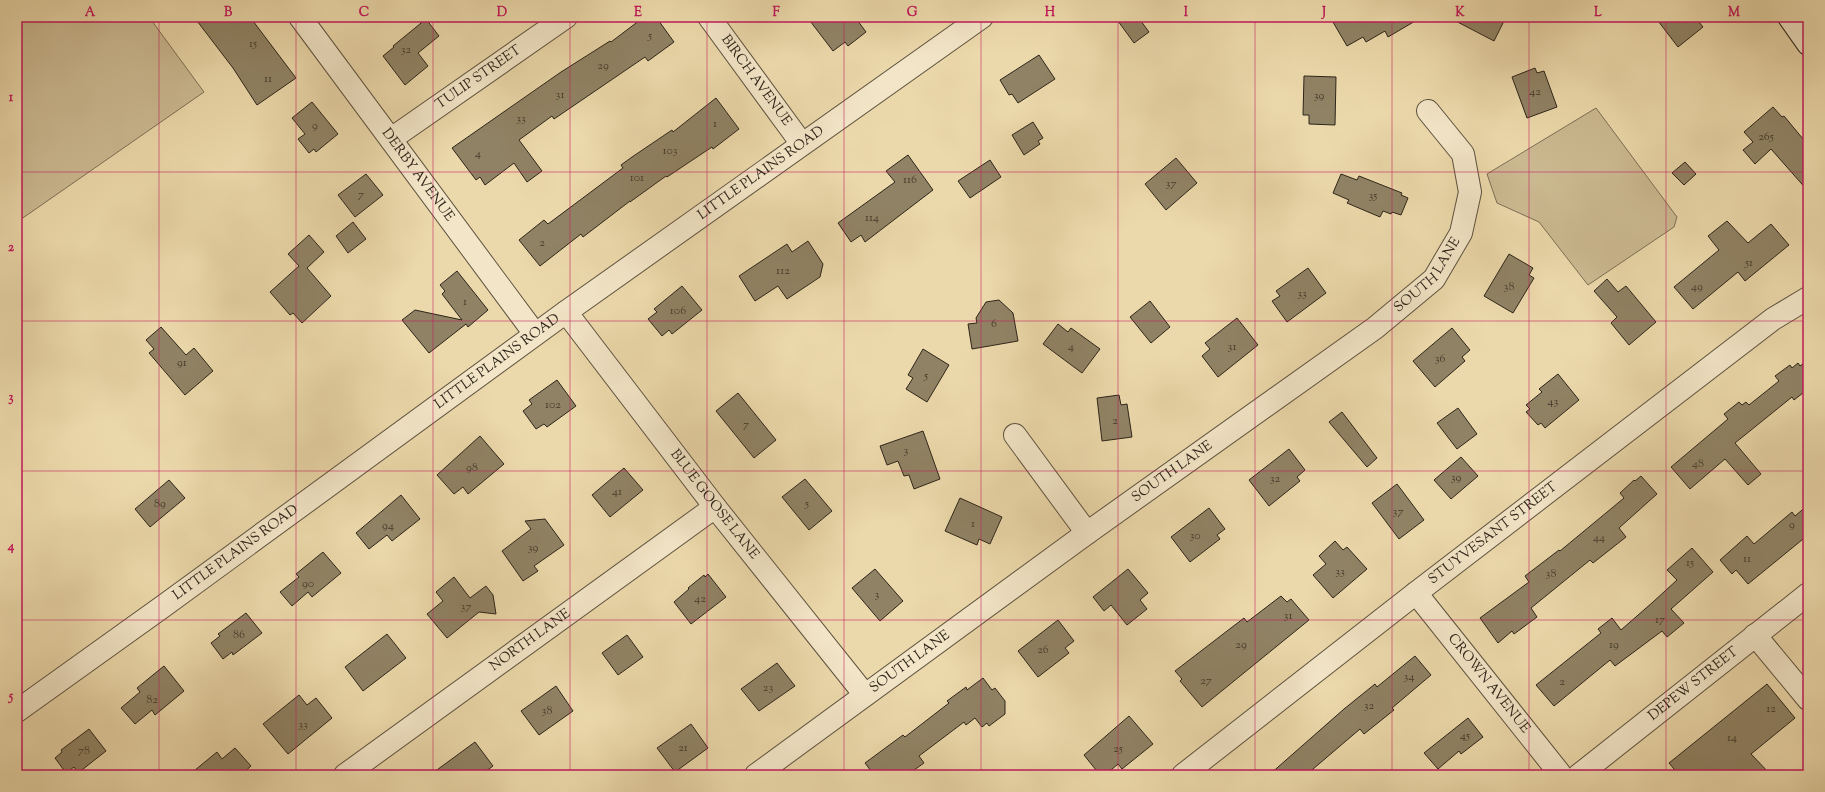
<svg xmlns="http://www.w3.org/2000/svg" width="1825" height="792" font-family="'Sorts Mill Goudy',serif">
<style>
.green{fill:#ccba92;stroke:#7c7056}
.building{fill:#908365;stroke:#2d251a}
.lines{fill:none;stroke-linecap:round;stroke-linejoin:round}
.minor-casing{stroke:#5d523e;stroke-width:24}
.tertiary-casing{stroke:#5d523e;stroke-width:24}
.secondary-casing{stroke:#2d251a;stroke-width:24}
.minor{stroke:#f3e6c8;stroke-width:22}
.tertiary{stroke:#f3e6c8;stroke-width:22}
.secondary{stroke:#f3e6c8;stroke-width:22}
.grid{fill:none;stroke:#c2185b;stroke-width:1;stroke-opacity:0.55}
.labels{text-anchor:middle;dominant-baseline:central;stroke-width:3.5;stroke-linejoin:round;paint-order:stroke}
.number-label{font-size:12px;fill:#463c2d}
.street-label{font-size:14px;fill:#2d251a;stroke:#f3e6c8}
.neatline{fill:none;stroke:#c2185b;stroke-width:1.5}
.grid-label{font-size:13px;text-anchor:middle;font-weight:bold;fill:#c2185b}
</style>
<rect width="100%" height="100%" fill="#ecd9ab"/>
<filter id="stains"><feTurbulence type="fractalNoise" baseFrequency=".005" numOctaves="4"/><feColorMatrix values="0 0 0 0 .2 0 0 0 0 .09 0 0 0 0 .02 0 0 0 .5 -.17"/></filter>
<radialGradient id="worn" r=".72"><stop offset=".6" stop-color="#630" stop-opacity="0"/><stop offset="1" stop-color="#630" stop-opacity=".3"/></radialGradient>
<path class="green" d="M17 17H149L204 92 17 222Z
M1596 108 1677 217 1674 227 1588 285 1539 222 1497 203 1487 174Z"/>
<path class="building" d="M194 17H250L296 78 257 105 233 68Z
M644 17H656L674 42 648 61 645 57 554 119 552 116 519 140 542 171 527 182 514 163 485 185 480 177 476 180 452 148 561 72 610 41 611 42Z
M807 17H855L866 32 848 46 845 42 833 51Z
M1115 17H1138L1149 32 1134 43Z
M1330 17H1422L1388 37 1385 31 1366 42 1363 37 1347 46Z
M1448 17H1506L1494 41Z
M1655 17H1695L1703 27 1678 47Z
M426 19 439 36 418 53 428 66 405 85 383 56 394 47 393 46Z
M1039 55 1055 79 1018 103 1012 94 1009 95 1000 80Z
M1535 68 1537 73 1544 71 1557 107 1527 118 1512 77Z
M1304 76 1336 77 1335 125 1309 124V115H1303Z
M716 98 739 129 713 149 712 147 667 177 666 176 630 202V201L583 237 581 234 540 266 519 240 544 220 548 224 623 168 621 165 632 157 672 130 673 132Z
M312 102 338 134 316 152 314 149 309 153 298 139 305 134 292 118Z
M1773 107 1782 117 1784 116 1808 145V191L1771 149 1755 164 1743 150 1753 142 1744 132Z
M1033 122 1043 138 1038 141 1040 144 1024 155 1012 135Z
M908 155 933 190 865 242 861 235 851 242 838 223 895 182 886 171Z
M1176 158 1197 183 1166 210 1145 184Z
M990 160 1001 177 970 198 958 181Z
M1685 162 1696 174 1684 185 1672 173Z
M366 174 383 195 355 217 338 195Z
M1341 174 1357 180 1359 176 1402 193 1401 195 1408 198 1401 215 1392 212 1391 214 1383 211 1380 217 1347 203 1349 200 1333 193Z
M1727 221 1748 243 1771 224 1789 245 1745 281 1738 272 1693 309 1674 287 1719 250 1708 236Z
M353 222 366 239 348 253 336 236Z
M309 235 324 252 307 268 331 296 302 323 293 313 290 315 270 292 299 266 288 254Z
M808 241 823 264 820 277 787 299 778 286 755 301 739 276 787 244 792 252Z
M1509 254 1533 268 1529 275 1534 278 1513 313 1484 296Z
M1308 268 1326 293 1287 322 1272 301 1280 296 1276 291Z
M457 271 488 310 468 327 466 324 429 353 402 320 415 310 462 320 442 294 445 291 440 285Z
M1607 279 1618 292 1626 286 1656 322 1629 345 1611 323 1617 317 1594 291Z
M682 286 702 310 672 334 669 330 662 336 648 319 657 312 654 309Z
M999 300 1013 313 1018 341 972 349 968 324 977 323 976 318 986 302Z
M1150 301 1170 327 1151 343 1130 317Z
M1237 318 1258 345 1218 377 1202 356 1210 349 1205 343Z
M1058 324 1068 332 1071 328 1100 349 1082 373 1043 344Z
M161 327 186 355 194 348 213 371 185 395 149 353 154 349 146 340Z
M1452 328 1470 350 1462 357 1465 361 1435 387 1413 361Z
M923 349 949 365 927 402 906 389 913 378 908 375Z
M1808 360V389L1794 400 1792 397 1735 443 1761 474 1748 485 1725 459 1690 489 1671 467 1728 419 1724 414 1739 402 1742 405 1746 402 1749 405 1779 381 1775 376 1790 365 1792 368 1798 363 1800 366Z
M1558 374 1579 400 1545 428 1541 423 1538 425 1526 412 1530 409 1526 405 1542 392 1539 389Z
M557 380 576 406 547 427 544 424 536 429 523 411 532 404 529 400Z
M738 393 776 440 754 458 716 411Z
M1119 395 1121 405 1127 404 1132 437 1102 441 1097 398Z
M1458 408 1477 434 1457 449 1437 423Z
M1342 412 1377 458 1367 467 1329 422Z
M923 431 940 479 914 489 909 475 904 476 898 461 887 465 880 446Z
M480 436 504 464 468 494 463 487 454 494 437 475Z
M1289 449 1305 470 1297 477 1300 481 1269 506 1249 480Z
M1461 457 1478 476 1451 499 1434 480Z
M624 468 643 490 610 517 592 495Z
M1641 476 1657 494 1619 528 1626 537 1593 563 1590 560 1531 608 1537 617 1514 634 1512 631 1498 643 1480 618 1529 582 1525 576 1559 550 1560 551 1624 498 1620 493 1634 480 1635 481Z
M805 479 832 511 809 530 782 497Z
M169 480 185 498 150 527 135 509Z
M1397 484 1424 520 1399 539 1372 503Z
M401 495 420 519 392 541 387 535 369 549 356 533Z
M960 498 1002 517 990 544 979 539 977 545 945 531Z
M1808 505V535L1748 584 1736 570 1732 574 1720 560 1747 536 1754 544 1792 512 1795 516Z
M1209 508 1225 529 1217 535 1220 539 1190 562 1171 537Z
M545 519 564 545 534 566 538 571 523 581 502 551 531 529 525 521Z
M1335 541 1343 550 1347 547 1367 569 1333 598 1313 575 1326 564 1319 556Z
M1692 548 1713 572 1671 609 1684 623 1667 637 1662 631 1615 666 1610 660 1554 706 1536 685 1601 633 1598 629 1612 618 1621 630 1653 602 1677 580 1667 570Z
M323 552 341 573 312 597 308 592 292 606 280 592 299 577 296 574Z
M875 569 903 601 880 621 852 588Z
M1128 569 1148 593 1140 600 1147 609 1127 625 1111 605 1104 611 1093 597Z
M708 574 726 597 691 624 674 602 689 589 688 588 704 575 705 577Z
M454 577 470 598 486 586 493 595 496 614 479 612 447 638 427 614 443 601 436 592Z
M1281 596 1287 602 1291 599 1309 620 1202 707 1180 681 1182 679 1175 671 1244 618 1247 622Z
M246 613 262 633 233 655 232 652 223 659 211 643 220 636 218 634Z
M1058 620 1074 641 1065 648 1069 653 1038 677 1018 651Z
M387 634 406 658 363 691 345 667Z
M627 635 643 657 618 675 602 653Z
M1415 656 1431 675 1392 708 1394 710 1364 734 1360 729 1306 775H1269L1344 709 1375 684 1377 687Z
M777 663 795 686 759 711 741 689Z
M164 666 184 691 155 715 152 710 135 724 121 708 140 692 137 688Z
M983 678 992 690 995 688 1005 701V714L989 726 987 723 982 727 975 718 966 725 964 722 919 756 924 763 907 775H874L865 763 903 735 905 737 949 703 947 701 966 687 967 690Z
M1767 684 1795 718 1751 754 1771 775H1679L1669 763Z
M556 686 573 711 539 735 521 711Z
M299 695 307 705 316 698 332 718 288 754 263 724Z
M1129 716 1153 744 1122 769 1118 764 1105 775H1100L1084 755Z
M1468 718 1483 737 1461 754 1459 751 1438 769 1424 753Z
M691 724 708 748 675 772 657 748Z
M89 729 106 751 78 773 74 767 66 773 55 758 62 752 61 750Z
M475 742 493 766 481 775H430Z
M235 748 251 766 241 775H189L217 752 222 759Z"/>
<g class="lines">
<g class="minor-casing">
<g id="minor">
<path id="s1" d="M300 17 535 334"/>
<path id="s2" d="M709 17 802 144"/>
<path id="s3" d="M391 139 566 17"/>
<path id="s4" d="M566 312 715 507 865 695"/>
<path d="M1015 435 1087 533"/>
<path id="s5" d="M1416 593 1561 775"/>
<path d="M1755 635 1808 699"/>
<path id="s6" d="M345 775 715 507"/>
<path id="s7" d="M756 775 1087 533 1375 328 1434 279 1461 233 1470 192 1463 154 1428 111"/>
<path id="s8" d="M1183 775 1416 593 1773 319 1808 298"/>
<path id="s9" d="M1579 775 1808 594"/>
</g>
</g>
<g class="tertiary-casing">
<g id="tertiary">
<path id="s10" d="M17 711 165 605 566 312 982 17"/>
</g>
</g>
<g class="secondary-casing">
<path id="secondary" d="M1789 17 1808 44"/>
</g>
<use href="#minor" class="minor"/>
<use href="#tertiary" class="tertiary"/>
<use href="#secondary" class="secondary"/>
</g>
<path class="grid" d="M159 17V775M296 17V775M433 17V775M570 17V775M707 17V775M844 17V775M981 17V775M1118 17V775M1255 17V775M1392 17V775M1529 17V775M1666 17V775M17 172H1808M17 321H1808M17 471H1808M17 620H1808"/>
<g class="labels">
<g class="number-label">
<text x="650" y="36">5</text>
<text x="253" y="44">15</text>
<text x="406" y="50">32</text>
<text x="603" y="66">29</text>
<text x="268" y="79">11</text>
<text x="1535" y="92">42</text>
<text x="560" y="95">31</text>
<text x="1319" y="96">39</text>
<text x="521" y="119">33</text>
<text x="715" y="124">1</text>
<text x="315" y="126">9</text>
<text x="1766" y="137">265</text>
<text x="670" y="151">103</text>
<text x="478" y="154">4</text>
<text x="637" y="178">101</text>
<text x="910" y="180">116</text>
<text x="1171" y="184">37</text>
<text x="361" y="195">7</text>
<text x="1373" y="196">35</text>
<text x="872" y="218">114</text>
<text x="542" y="243">2</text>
<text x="1749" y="263">51</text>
<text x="783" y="271">112</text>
<text x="1509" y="287">38</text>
<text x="1697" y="287">49</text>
<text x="1302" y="294">33</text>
<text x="465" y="302">1</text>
<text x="678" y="311">106</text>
<text x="994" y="324">6</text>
<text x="1071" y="347">4</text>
<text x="1232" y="347">31</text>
<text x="1440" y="359">36</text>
<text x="182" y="363">91</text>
<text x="926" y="376">5</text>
<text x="1553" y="402">43</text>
<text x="553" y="405">102</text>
<text x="1115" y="421">2</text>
<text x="746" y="425">7</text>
<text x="906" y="451">3</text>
<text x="1698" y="464">48</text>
<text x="472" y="468">98</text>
<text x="1456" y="478">39</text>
<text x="1275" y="479">32</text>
<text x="617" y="492">41</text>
<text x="160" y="504">89</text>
<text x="807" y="504">5</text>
<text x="1398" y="512">37</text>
<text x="973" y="524">1</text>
<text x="1792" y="525">9</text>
<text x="388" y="526">94</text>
<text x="1195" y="536">30</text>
<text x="1599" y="538">44</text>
<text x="533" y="548">39</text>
<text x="1747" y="559">11</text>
<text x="1690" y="563">15</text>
<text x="1340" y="572">33</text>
<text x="1551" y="574">38</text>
<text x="308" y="584">90</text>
<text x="877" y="595">3</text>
<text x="700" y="599">42</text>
<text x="466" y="607">37</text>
<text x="1288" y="616">31</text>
<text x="1660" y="620">17</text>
<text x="239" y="635">86</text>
<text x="1241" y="645">29</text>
<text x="1614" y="645">19</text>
<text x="1043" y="650">26</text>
<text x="1409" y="677">34</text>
<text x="1206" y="681">27</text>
<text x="1562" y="682">2</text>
<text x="768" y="688">23</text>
<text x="152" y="700">82</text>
<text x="1369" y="706">32</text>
<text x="1771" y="709">12</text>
<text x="547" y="711">38</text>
<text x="303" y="725">33</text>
<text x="1465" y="736">45</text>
<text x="1732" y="738">14</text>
<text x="683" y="748">21</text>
<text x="1118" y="749">25</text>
<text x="84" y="751">78</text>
</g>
<g class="street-label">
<text stroke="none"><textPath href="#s3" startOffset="107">TULIP STREET</textPath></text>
<text stroke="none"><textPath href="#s2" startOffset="79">BIRCH AVENUE</textPath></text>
<text stroke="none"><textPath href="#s10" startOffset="918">LITTLE PLAINS ROAD</textPath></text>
<text stroke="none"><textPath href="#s1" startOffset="197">DERBY AVENUE</textPath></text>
<text stroke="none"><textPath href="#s7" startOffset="839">SOUTH LANE</textPath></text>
<text stroke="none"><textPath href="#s10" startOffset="594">LITTLE PLAINS ROAD</textPath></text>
<text stroke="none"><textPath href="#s7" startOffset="515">SOUTH LANE</textPath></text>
<text stroke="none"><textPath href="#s4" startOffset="243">BLUE GOOSE LANE</textPath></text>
<text stroke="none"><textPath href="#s8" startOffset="393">STUYVESANT STREET</textPath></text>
<text stroke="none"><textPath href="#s10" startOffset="270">LITTLE PLAINS ROAD</textPath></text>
<text stroke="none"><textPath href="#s6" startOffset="229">NORTH LANE</textPath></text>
<text stroke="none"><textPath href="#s7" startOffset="191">SOUTH LANE</textPath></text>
<text stroke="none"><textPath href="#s5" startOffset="116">CROWN AVENUE</textPath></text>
<text stroke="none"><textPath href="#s9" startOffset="146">DEPEW STREET</textPath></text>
</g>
</g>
<rect width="1825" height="792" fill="none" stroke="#ecd9ab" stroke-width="44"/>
<rect x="22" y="22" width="1781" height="748" class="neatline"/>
<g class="grid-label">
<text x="90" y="16">A</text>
<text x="228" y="16">B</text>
<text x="364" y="16">C</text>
<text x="502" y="16">D</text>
<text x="638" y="16">E</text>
<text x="776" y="16">F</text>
<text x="912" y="16">G</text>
<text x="1050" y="16">H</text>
<text x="1186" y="16">I</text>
<text x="1324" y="16">J</text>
<text x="1460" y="16">K</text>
<text x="1598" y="16">L</text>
<text x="1734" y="16">M</text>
<text x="11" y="101">1</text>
<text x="11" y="251">2</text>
<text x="11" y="401">3</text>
<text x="11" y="550">4</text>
<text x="11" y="700">5</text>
</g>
<rect width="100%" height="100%" filter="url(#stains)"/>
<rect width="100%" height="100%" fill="url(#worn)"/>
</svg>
